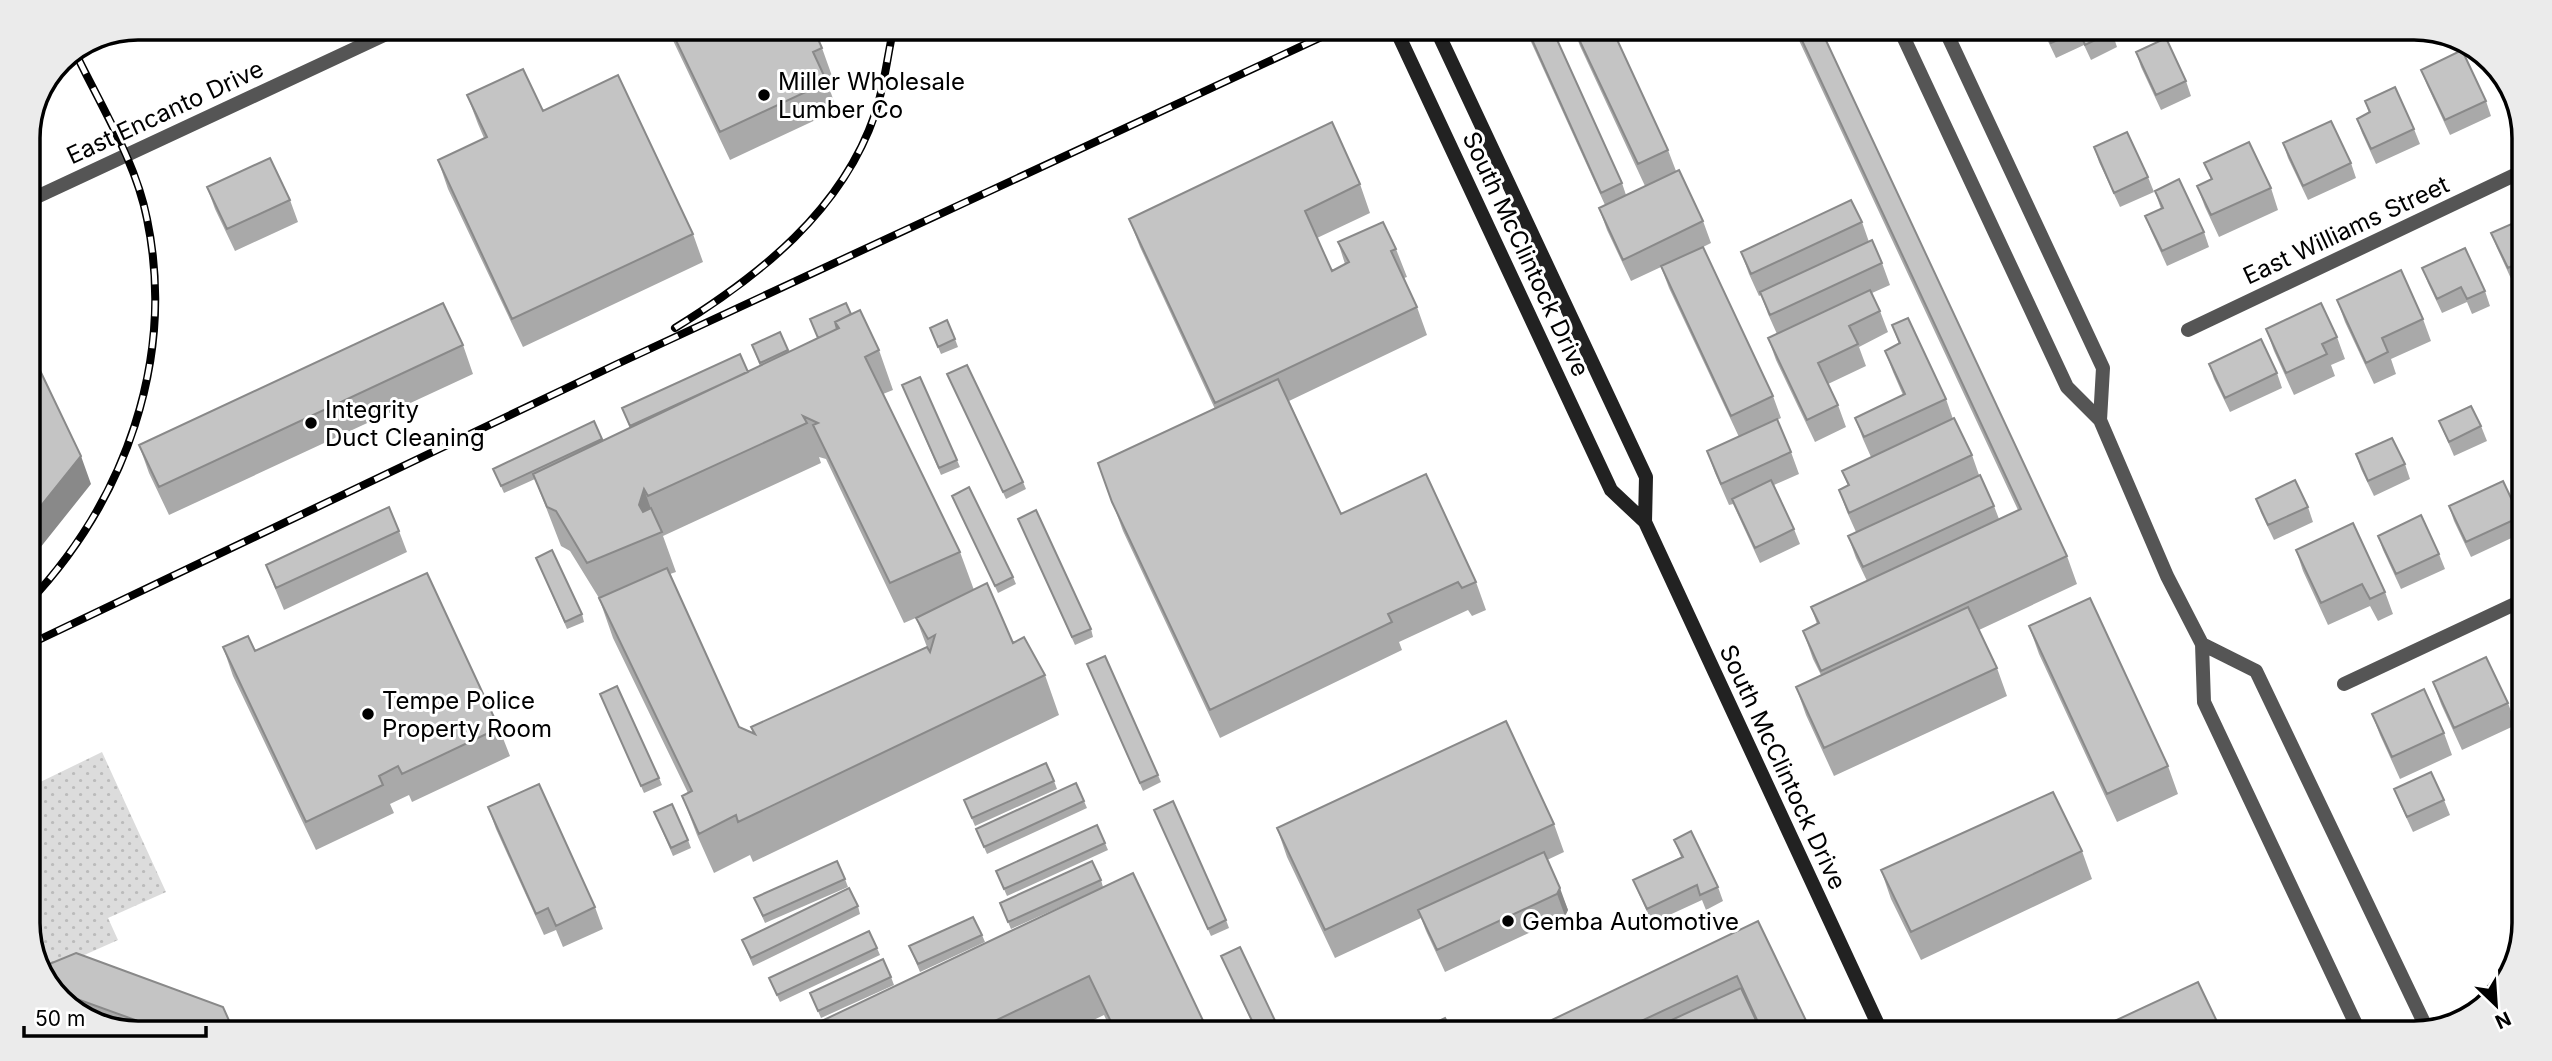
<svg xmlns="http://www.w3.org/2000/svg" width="2552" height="1061" font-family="Inter,sans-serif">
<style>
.grass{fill:url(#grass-dots)}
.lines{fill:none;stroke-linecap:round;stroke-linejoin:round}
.minor{stroke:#555;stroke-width:14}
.secondary{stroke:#222;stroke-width:14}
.rail-casing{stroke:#000;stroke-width:8}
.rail{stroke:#fff;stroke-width:5;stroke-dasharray:16;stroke-linecap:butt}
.wall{fill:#a9a9a9;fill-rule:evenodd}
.shaded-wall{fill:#898989}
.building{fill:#c4c4c4;stroke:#898989;stroke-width:2}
.poi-dot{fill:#000;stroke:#fff;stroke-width:2.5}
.labels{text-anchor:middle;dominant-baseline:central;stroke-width:6;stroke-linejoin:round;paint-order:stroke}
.poi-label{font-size:24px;fill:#000;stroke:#fff;text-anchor:start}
.street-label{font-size:24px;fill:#000;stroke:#fff}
.rim{fill:none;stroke:#000;stroke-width:3.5}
</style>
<defs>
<pattern id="grass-dots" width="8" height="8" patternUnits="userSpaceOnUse" patternTransform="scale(1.75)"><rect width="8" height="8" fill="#dcdcdc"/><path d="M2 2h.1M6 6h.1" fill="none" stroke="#bbb" stroke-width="1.8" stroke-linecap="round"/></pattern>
</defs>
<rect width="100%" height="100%" fill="#fff"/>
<path class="grass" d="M102 752 166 892 108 918 118 940 44 973 28 930V788Z"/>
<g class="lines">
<path class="minor" d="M1902 34 2067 387 2100 420 2167 576 2202 644 2204 702 2360 1033
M1947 34 2103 368 2100 420
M28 201 397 29
M2188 330 2523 171
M2202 644 2256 671 2427 1029
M2344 684 2519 602"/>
<path class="secondary" d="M1397 32 1611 490 1645 522 1881 1031
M1438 33 1646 477 1645 522"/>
<g class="rail-casing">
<path id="rail" d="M675 328C759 276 842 211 875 114 884 88 887 58 893 31
M28 603C125 501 176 359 147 219 136 162 101 106 76 54
M28 645 615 365 1332 32"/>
</g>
<use href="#rail" class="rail"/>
</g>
<path class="wall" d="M668 30H814L822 48 832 76 826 79 837 110 730 160Z
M1527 33H1554L1622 183 1626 195 1645 186 1580 46 1575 33H1614L1668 150 1676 171 1703 221 1711 243 1703 247 1773 396 1781 418 1777 420 1791 452 1799 474 1774 485 1794 529 1800 544 1760 563 1733 504 1729 505 1715 473 1707 451 1739 437 1669 288 1661 267 1631 281 1607 230 1599 208 1605 205Z
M1796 34H1823L2067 556 2077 584 1979 630 1997 668 2007 696 1834 776 1806 715 1796 687 1821 675 1813 659 1803 631 1817 624 1811 607 1867 581 1856 558 1848 536 1856 532 1847 512 1839 490 1848 486 1842 471 1871 457 1863 439 1855 418 1903 395 1893 372 1885 351 1899 344 1892 325 1946 399 1953 419 1972 455 1979 475 1994 506 1999 519 2018 510Z
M2045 35H2113L2117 47 2091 60 2084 45 2056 58Z
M2136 52 2186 81 2191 96 2161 110 2141 67Z
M2421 70 2486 101 2491 116 2450 135 2427 85Z
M467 95 543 111 693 234 703 262 523 347 448 189 438 160 484 138 478 124Z
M2365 101 2414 129 2420 144 2376 164 2362 133 2357 119 2369 113Z
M2283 143 2351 163 2356 178 2308 200 2288 158Z
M2094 147 2148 177 2154 192 2120 207 2099 162Z
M2204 163 2271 188 2278 210 2219 237 2205 207 2197 186 2211 179Z
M1360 184 1370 213 1317 238 1332 271 1345 264 1338 242 1396 249 1407 277 1404 278 1417 307 1427 335 1289 401 1341 514 1476 582 1486 610 1472 616 1468 610 1399 642 1402 650 1220 738 1123 531 1098 463 1215 409 1140 247 1129 219Z
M207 187 290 200 298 222 235 251 215 209Z
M2155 191 2204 232 2209 247 2167 266 2151 231 2145 216 2161 209Z
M2523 219 2522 278 2513 283 2497 248 2491 233Z
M1862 222 1869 242 1882 263 1890 285 1872 293 1880 311 1888 332 1859 347 1866 366 1828 384 1838 405 1846 427 1815 442 1776 360 1768 338 1777 334 1768 314 1761 295 1759 296 1749 274 1741 252Z
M2422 268 2485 291 2490 306 2472 314 2467 302 2442 313 2428 283Z
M2337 300 2423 319 2431 341 2391 359 2396 374 2374 384 2345 322Z
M851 314 879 350 893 390 883 394 960 552 974 590 1013 643 1045 675 1059 715 753 862 750 855 714 873 697 835 682 796 688 793 613 638 599 598 570 551 561 546 535 479 504 493 493 469 594 421 603 441 630 428 622 408 748 372 760 366 752 345 780 332 789 352 818 338 810 319ZM819 457 826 459 904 623 918 617 916 618 927 647 751 727 753 734 739 727 670 574 676 572 663 536 821 463Z
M930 328 955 339 958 347 941 354Z
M2266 329 2337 337 2345 359 2331 365 2335 376 2294 395 2274 351Z
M463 345 473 374 169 515 149 473 139 445Z
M2209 364 2277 373 2282 388 2230 412 2214 379Z
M947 374 1023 482 1026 489 1006 499Z
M902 385 957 460 960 467 941 475Z
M2439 421 2481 426 2487 441 2454 456Z
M2356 454 2405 464 2410 479 2374 496 2361 469Z
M952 496 1013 577 1016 584 998 593Z
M2256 499 2308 507 2313 522 2274 540 2261 513Z
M2449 506 2520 517V534L2471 557 2454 521Z
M1018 519 1091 629 1093 637 1075 645Z
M399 531 407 552 284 610 274 586 266 565Z
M2378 536 2439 554 2445 569 2401 589 2383 550Z
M2296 550 2385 592 2393 614 2378 621 2370 606 2328 625 2303 571Z
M536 558 582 614 584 622 567 629Z
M2029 626 2168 766 2178 794 2117 822 2039 654Z
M223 647 255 651 499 728 510 756 412 802 409 795 390 804 394 813 316 850 233 676Z
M1087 664 1158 775 1161 782 1143 791Z
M2433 682 2508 703 2516 725 2462 750 2441 704Z
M600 694 659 778 662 785 644 793Z
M2372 714 2444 733 2452 755 2400 779 2380 735Z
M1054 781 1057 789 975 826 964 800Z
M2394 789 2444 800 2450 815 2413 832 2400 804Z
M1084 801 1087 808 987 854 976 829Z
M488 807 595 907 603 929 563 947 556 930 544 935 496 829Z
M1154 810 1226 920 1229 928 1211 936Z
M654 812 688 840 691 848 673 856Z
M1554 824 1564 852 1547 860 1568 910 1565 916 1445 972 1426 931 1421 918 1335 958 1287 857 1277 828Z
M1674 840 1718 887 1723 901 1706 910 1702 900 1652 923 1639 894 1633 880 1681 857Z
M1105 843 1108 850 1007 896 996 871Z
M2082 851 2092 879 1921 960 1891 899 1881 870Z
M845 879 848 887 765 923 754 898Z
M1101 880 1103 887 1207 1029 1110 1028 1104 1015 1077 1028 809 1027 1089 894 1011 929 1000 903Z
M858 906 860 914 753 966 742 940Z
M1758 921 1811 1031 1531 1030Z
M982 935 985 942 920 972 909 946Z
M877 948 880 955 780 1002 769 978Z
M1221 956 1279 1029H1255Z
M891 977 894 985 821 1018 810 993Z
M51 990 231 1025H96Z"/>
<path class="shaded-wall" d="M81 456 91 484 28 563V522Z
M644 489 658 529 657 534 639 505Z
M1560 888 1568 910 1565 916 1557 894Z"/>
<path class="building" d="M671 30H814L822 48 813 52 827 82 720 132Z
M1529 33H1554L1622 183 1601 193Z
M1576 33H1614L1668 150 1638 164Z
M1799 34H1823L2067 556 1821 671 1803 631 1819 623 1811 607 2021 509Z
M2047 35H2069L2051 43Z
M2081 35H2106L2085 45Z
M2166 38 2186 81 2156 95 2136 52Z
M2462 50 2486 101 2445 120 2421 70Z
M523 69 543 111 618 75 693 234 512 319 438 160 487 137 467 95Z
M2395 87 2414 129 2371 149 2357 119 2370 112 2365 101Z
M2331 121 2351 163 2303 186 2283 143Z
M1332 122 1360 184 1305 211 1332 271 1349 262 1338 242 1383 222 1396 249 1391 251 1417 307 1215 403 1129 219Z
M2127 132 2148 177 2114 193 2094 147Z
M2249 142 2271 188 2211 215 2197 186 2212 179 2204 163Z
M270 158 290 200 227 229 207 187Z
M1679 170 1703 221 1623 260 1599 208Z
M2179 179 2204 232 2162 251 2145 216 2163 208 2155 191Z
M1851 200 1862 222 1751 274 1741 252Z
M2523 219V261L2508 268 2491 233Z
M1872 240 1882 263 1770 315 1760 292Z
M1703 247 1773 396 1731 416 1661 266Z
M2465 248 2485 291 2467 299 2461 287 2437 299 2422 268Z
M2401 270 2423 319 2382 338 2388 352 2366 363 2337 300Z
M1870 290 1880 311 1849 326 1858 344 1818 363 1838 405 1807 420 1768 338Z
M443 303 463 345 159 487 139 445Z
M846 303 851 314 835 322 837 329 818 338 810 319Z
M2321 303 2337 337 2322 344 2327 354 2286 373 2266 329Z
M860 310 879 350 865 357 960 552 890 583 813 425 818 423 803 416 807 423 648 496 644 489 639 505 643 512 651 508 662 532 587 563 556 511 547 507 533 474 839 328 835 322Z
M1908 318 1946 399 1864 437 1855 418 1905 394 1885 351 1900 343 1892 325Z
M947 320 955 339 938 347 930 328Z
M780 332 788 350 760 363 752 345Z
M2261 339 2277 373 2225 398 2209 364Z
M740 354 748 372 630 426 622 408Z
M35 360 81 456 28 522V363Z
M967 365 1023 482 1003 492 947 374Z
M920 377 957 460 939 468 902 385Z
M1278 379 1341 514 1426 474 1476 582 1462 588 1458 582 1388 614 1392 622 1210 710 1112 502 1098 463Z
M2471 406 2481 426 2449 442 2439 421Z
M1954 418 1972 455 1849 513 1839 490 1849 485 1842 471Z
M1777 419 1791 452 1721 484 1707 451Z
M594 421 602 439 501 486 493 469Z
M2392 438 2405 464 2368 481 2356 454Z
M1980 475 1994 506 1863 567 1848 536Z
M1771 480 1794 529 1755 548 1732 499Z
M2295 480 2308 507 2268 525 2256 499Z
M2503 481 2520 517 2466 542 2449 506Z
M969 487 1013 577 995 586 952 496Z
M389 507 399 531 276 588 266 565Z
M1036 510 1091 629 1072 637 1018 519Z
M2421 515 2439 554 2396 574 2378 536Z
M2353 523 2385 592 2370 599 2362 584 2321 603 2296 550Z
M552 550 582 614 565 622 536 558Z
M667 568 739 727 755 734 751 727 927 647 930 652 935 635 928 639 916 618 987 583 1013 643 1024 637 1045 675 738 822 736 815 699 834 682 796 692 791 599 598Z
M427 573 499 728 402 774 398 766 379 776 383 785 306 822 223 647 248 636 255 651Z
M2090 598 2168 766 2107 794 2029 626Z
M1968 607 1997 668 1824 748 1796 687Z
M1105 656 1158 775 1140 783 1087 664Z
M2486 657 2508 703 2454 728 2433 682Z
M617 686 659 778 641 786 600 694Z
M2424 689 2444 733 2392 757 2372 714Z
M1506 721 1554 824 1325 930 1277 828Z
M1046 763 1054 781 972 818 964 800Z
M2431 772 2444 800 2407 817 2394 789Z
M1076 783 1084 801 984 847 976 829Z
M539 784 595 907 556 926 548 908 536 914 488 807Z
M2053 792 2082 851 1911 932 1881 870Z
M1173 801 1226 920 1208 929 1154 810Z
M672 804 688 840 671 848 654 812Z
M1097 825 1105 843 1004 889 996 871Z
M1691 831 1718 887 1700 895 1697 885 1647 909 1633 880 1683 857 1674 840Z
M1544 852 1560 888 1557 894 1437 950 1418 910Z
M837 861 845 879 763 916 754 898Z
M1092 861 1101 880 1008 922 1000 903Z
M1133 873 1207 1029 1114 1028 1089 976 980 1028 809 1027Z
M849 888 858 906 751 958 742 940Z
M973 917 982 935 918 964 909 946Z
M1758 921 1811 1031H1762L1737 976 1622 1030H1531Z
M869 931 877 948 777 995 769 978Z
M1240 947 1279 1029H1256L1221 956Z
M76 953 223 1007 231 1025H149L52 990 42 967Z
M883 959 891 977 818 1011 810 993Z
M2198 982 2222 1032H2091Z
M1741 988 1761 1031 1650 1030Z
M1445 1018 1451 1030 1422 1029Z"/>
<g class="poi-dot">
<circle cx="764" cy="95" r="7"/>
<circle cx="311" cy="423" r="7"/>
<circle cx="368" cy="714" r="7"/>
<circle cx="1508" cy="921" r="7"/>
</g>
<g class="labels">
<g class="poi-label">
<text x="778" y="81">Miller Wholesale<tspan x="778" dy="28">Lumber Co</tspan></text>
<text x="325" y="409">Integrity<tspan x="325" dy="28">Duct Cleaning</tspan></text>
<text x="382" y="700">Tempe Police<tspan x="382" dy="28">Property Room</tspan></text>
<text x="1522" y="921">Gemba Automotive</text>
</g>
<g class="street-label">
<text transform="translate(165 112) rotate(-25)">East Encanto Drive</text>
<text transform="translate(2346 230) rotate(-25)">East Williams Street</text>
<text transform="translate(1526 254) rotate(65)">South McClintock Drive</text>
<text transform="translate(1783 767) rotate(65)">South McClintock Drive</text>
</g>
</g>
<path d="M0 0H2552V1061H0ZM138 40H2414A98 98 0 0 1 2512 138V923A98 98 0 0 1 2414 1021H138A98 98 0 0 1 40 923V138A98 98 0 0 1 138 40Z" fill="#ebebeb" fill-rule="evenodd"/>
<path class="rim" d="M138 40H2414A98 98 0 0 1 2512 138V923A98 98 0 0 1 2414 1021H138A98 98 0 0 1 40 923V138A98 98 0 0 1 138 40Z"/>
<g transform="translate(2496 1005) rotate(155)" stroke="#ffffff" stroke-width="5" paint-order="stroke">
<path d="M0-5L12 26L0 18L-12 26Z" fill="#000000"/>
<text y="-10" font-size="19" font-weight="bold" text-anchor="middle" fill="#000000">N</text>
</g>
<path d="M24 1026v10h182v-10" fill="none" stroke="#000000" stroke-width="3.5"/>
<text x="35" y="1026" font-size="21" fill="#000000" stroke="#ffffff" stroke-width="5" paint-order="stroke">50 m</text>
</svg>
